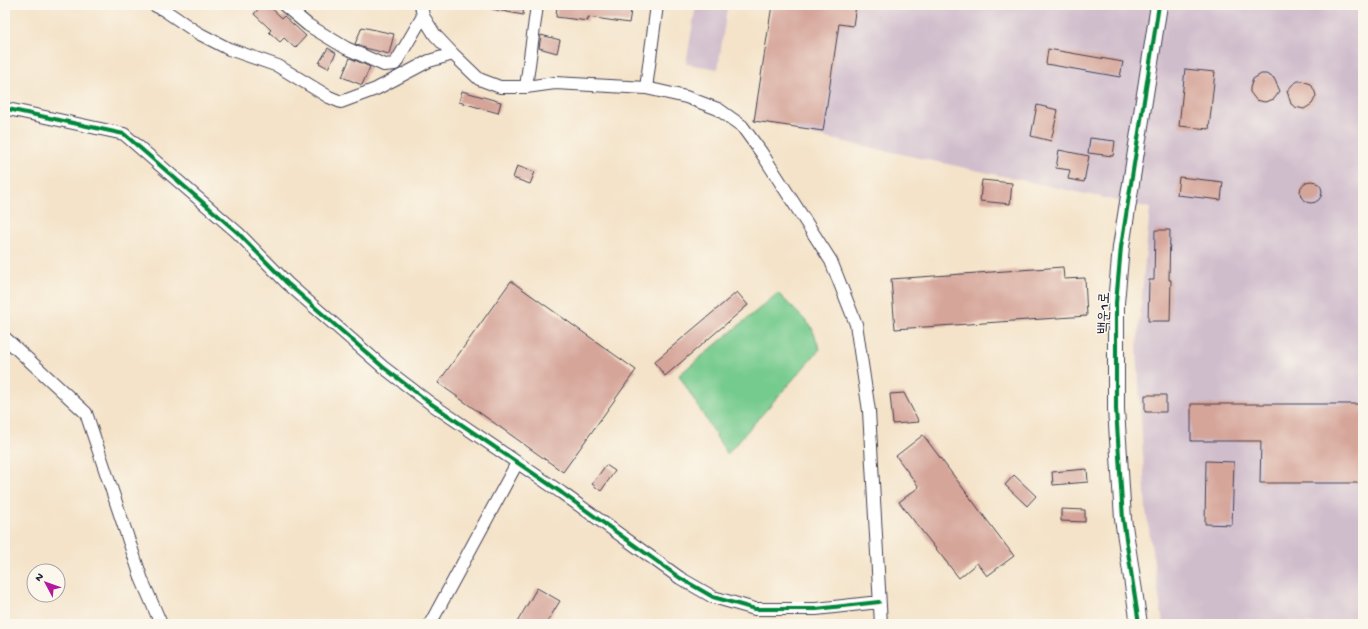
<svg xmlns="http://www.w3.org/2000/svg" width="1368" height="629" font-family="'Gochi Hand','Poor Story',sans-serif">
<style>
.industrial{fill:#d0bdcc}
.green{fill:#75ca8d;stroke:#4c7664}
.building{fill:#d6a59a}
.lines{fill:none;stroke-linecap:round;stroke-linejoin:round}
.minor-casing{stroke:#423f50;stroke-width:14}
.major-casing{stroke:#423f50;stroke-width:18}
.minor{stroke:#fff;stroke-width:12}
.major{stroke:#fff;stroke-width:16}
.cycleway-casing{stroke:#fbf7ec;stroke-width:6}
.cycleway{stroke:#00873e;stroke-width:4}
.labels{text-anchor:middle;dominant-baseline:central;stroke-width:3;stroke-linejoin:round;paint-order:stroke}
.street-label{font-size:15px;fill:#22223b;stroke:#fbf7ec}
</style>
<rect width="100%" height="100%" fill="#fbf7ec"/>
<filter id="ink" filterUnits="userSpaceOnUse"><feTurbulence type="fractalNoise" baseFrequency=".025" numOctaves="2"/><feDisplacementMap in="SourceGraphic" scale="8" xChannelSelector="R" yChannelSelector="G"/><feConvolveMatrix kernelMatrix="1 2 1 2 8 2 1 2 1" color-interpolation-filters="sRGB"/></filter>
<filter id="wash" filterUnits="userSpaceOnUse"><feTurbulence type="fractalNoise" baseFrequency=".012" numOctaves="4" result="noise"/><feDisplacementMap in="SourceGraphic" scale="16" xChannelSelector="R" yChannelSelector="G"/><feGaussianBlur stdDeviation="0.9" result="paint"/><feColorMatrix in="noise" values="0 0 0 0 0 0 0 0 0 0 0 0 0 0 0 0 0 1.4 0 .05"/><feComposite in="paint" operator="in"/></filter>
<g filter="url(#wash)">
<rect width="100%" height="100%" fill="#f4e3c9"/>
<path class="industrial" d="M696 5H725L724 7 727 8 718 69 686 64Z
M782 5H1363V624H1163L1146 510 1137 348 1150 208 799 132 757 93Z"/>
<path class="green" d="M778 293 811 326 820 349 727 454 679 375Z"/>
<g id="blocks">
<path class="building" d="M262 5H268L282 18 284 16 306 36 295 48 284 38 280 42 269 32 271 30 254 14Z
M492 5H524L523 15 492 9Z
M557 5H632L629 23 588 17V21L556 17Z
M772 5H856L853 26 839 24 823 131 754 121Z
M362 27 394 34 389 54 365 48 355 44Z
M541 35 560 40 557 53 539 48Z
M328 48 336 53 328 68 319 63Z
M1048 49 1123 62 1120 77 1046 64Z
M350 58 370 67 362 85 342 77Z
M1185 69 1215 72 1209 129 1179 126Z
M1261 74H1266L1274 78 1280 91 1274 99 1265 102 1256 100 1250 92V88L1253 79Z
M1298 81H1302L1311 84 1315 92 1316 96 1312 104 1304 109 1295 107 1291 104 1287 91 1293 84Z
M462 91 501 102 498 113 459 102Z
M1037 105 1058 110 1051 141 1031 136Z
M1090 138 1115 141 1113 156 1088 153Z
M1059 150 1089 156 1084 182 1068 179 1070 170 1056 168Z
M517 166 535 172 530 184 513 178Z
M1179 177 1223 182 1221 200 1177 195Z
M982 180 1012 183 1010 204 980 201Z
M1300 192a11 11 0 1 1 22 0a11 11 0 1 1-22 0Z
M1155 230H1170L1169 280H1171L1170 321H1148L1149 280H1154Z
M1063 267 1064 279 1085 278 1087 316 895 329 891 279Z
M511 281 636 370 563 472 438 383Z
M737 292 748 305 665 376 654 362Z
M904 393 919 422 893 424 890 394Z
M1145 395H1166V412H1145Z
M1191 404H1363V483H1260L1261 441H1191Z
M923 435 1014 556 987 576 977 563 959 578 899 502 919 487 896 456Z
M1206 461 1234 462 1232 525 1205 524Z
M606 465 615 471 601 491 592 484Z
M1087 469 1088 482 1053 485 1052 472Z
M1014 475 1036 496 1027 506 1005 485Z
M1061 509 1085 510V522L1061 521Z
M537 588 560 601 546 624H516Z"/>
</g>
</g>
<g filter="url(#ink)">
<use href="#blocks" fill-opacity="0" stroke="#423f50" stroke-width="1"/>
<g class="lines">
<g class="minor-casing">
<path id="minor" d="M154 5 164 10 198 33 229 49 278 66 329 97 341 102 376 89 429 61 453 54
M284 5 308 25 346 48 384 65 395 64 423 16
M421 5 423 16 435 35 453 54 479 79 500 87H526L555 83 646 88
M657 5 646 88 686 97 718 109 742 126 761 152 831 261 856 324 869 411 881 624
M526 87 537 5
M5 111 8 109 124 134 238 233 287 283 383 367 430 403 562 493 680 578 713 597 755 609H816L879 602
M5 338 86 413 142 580 161 624
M430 624 517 463"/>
</g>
<g class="major-casing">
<path id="major" d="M1139 624 1123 519 1116 409V303L1121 247 1159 5"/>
</g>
<use href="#minor" class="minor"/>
<use href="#major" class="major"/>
<g class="cycleway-casing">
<path id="cycleway" d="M5 111 8 109 124 134 238 233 287 283 383 367 430 403 562 493 680 578 713 597 755 609H816L879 602
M1139 624 1123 519 1116 409V303L1121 247 1159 5"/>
</g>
<use href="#cycleway" class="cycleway"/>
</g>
</g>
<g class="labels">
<g class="street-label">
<text transform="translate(1105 313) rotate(-88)">백운1로</text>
</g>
</g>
<rect width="1368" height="629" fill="none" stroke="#fbf7ec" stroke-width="20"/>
<g transform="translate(46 583) rotate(311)"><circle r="19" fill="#fbf7ec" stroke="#a4a2a5"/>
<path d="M0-3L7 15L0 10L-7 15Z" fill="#b5179e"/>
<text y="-6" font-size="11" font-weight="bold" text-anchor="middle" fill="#22223b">N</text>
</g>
</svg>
